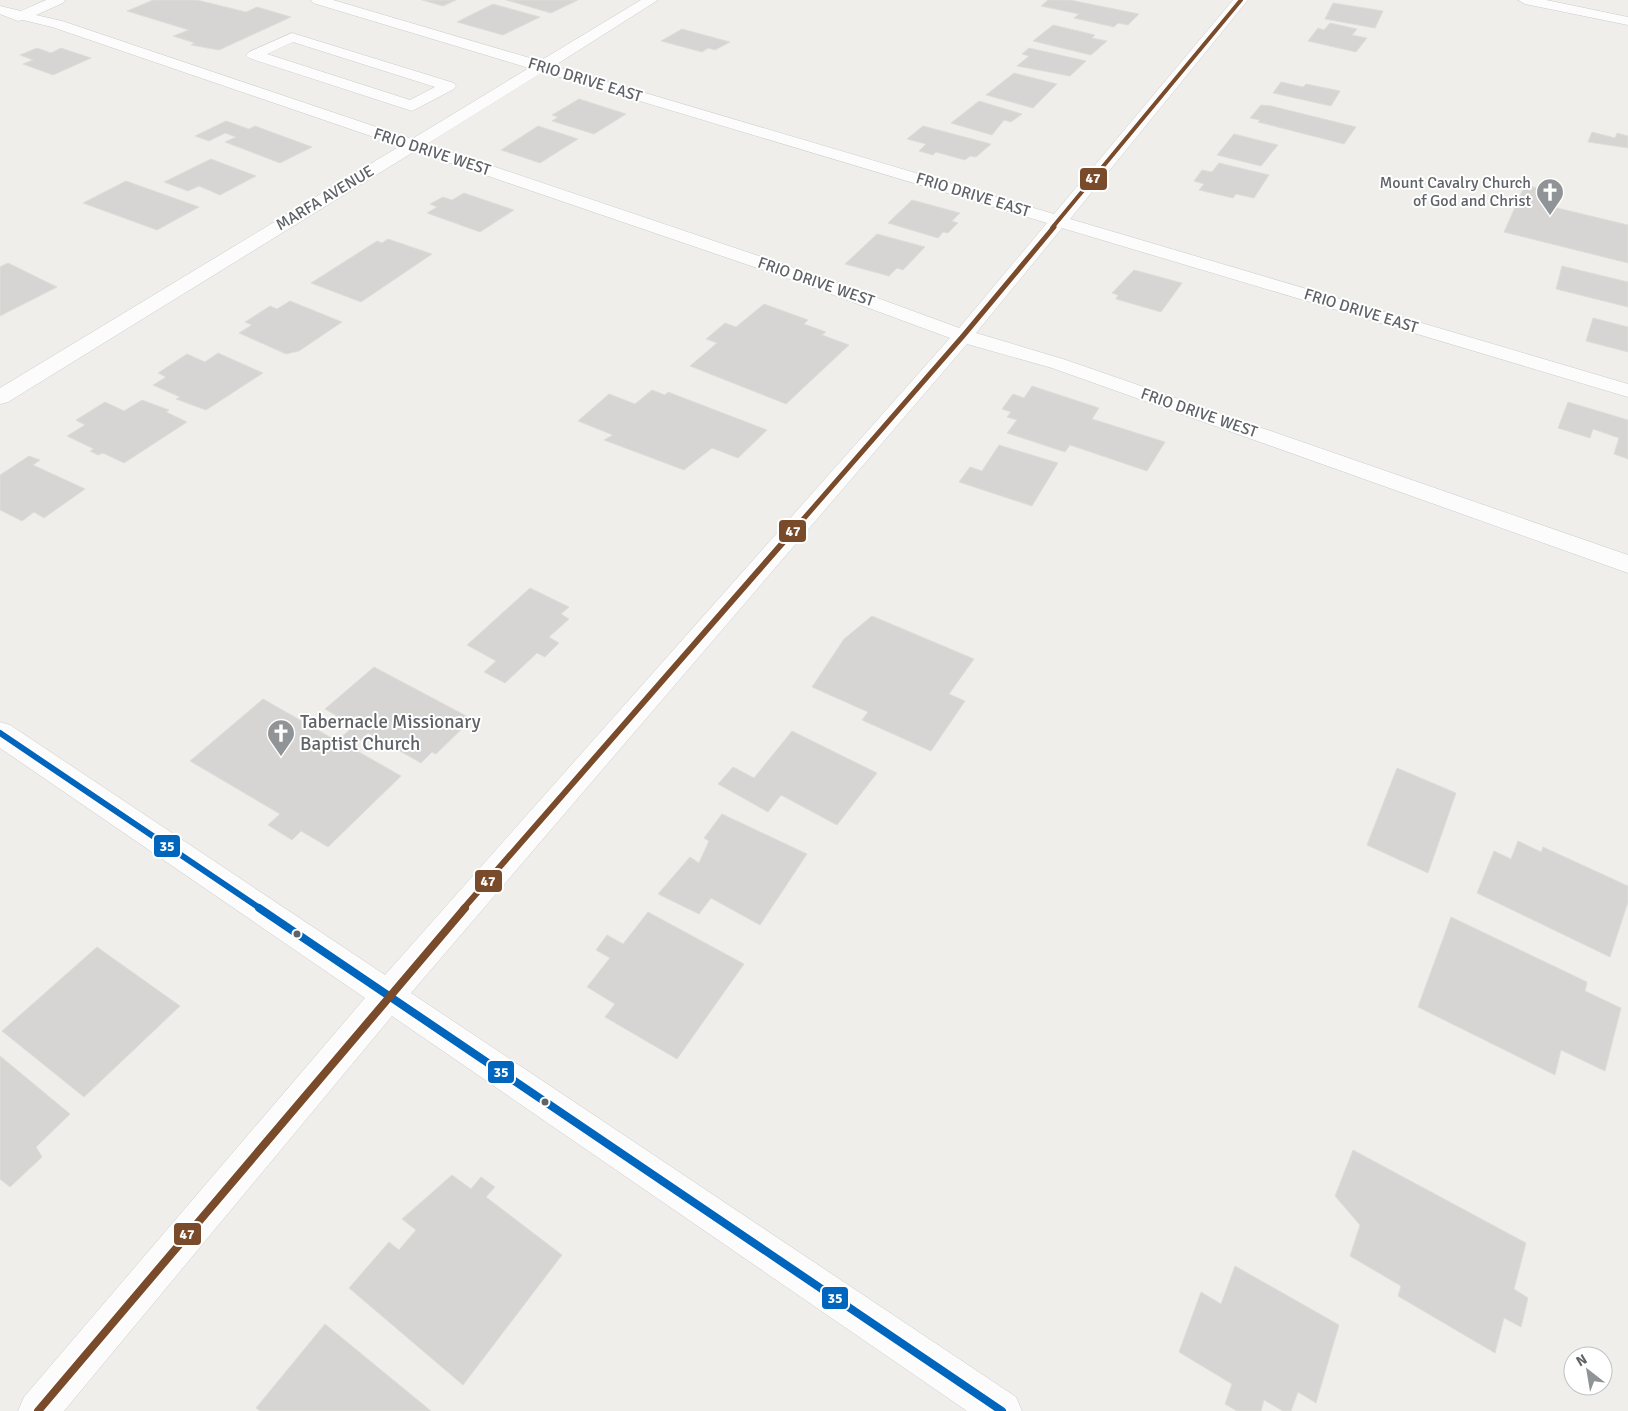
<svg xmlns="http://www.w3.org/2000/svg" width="1628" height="1411" font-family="Signika,sans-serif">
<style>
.building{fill:#d6d5d3;stroke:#deddd9}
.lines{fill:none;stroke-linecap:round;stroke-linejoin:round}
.minor-casing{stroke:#cbcccc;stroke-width:1}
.minor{fill:#fdfcfc;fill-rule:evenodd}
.bus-1-far1-casing{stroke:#fff;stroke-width:10}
.bus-1-casing{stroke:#fff;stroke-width:12}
.bus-2-far3-casing{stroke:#fff;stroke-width:6}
.bus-2-far2-casing{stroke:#fff;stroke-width:8}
.bus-2-far1-casing{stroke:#fff;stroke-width:10}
.bus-2-casing{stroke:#fff;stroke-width:12}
.bus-1-far1{stroke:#0065bd;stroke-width:6}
.bus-1{stroke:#0065bd;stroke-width:8}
.bus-2-far3{stroke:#7a4b2a;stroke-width:4}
.bus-2-far2{stroke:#7a4b2a;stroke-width:5}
.bus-2-far1{stroke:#7a4b2a;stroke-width:6}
.bus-2{stroke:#7a4b2a;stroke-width:8}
.bus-dot{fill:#5f6368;stroke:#fff;stroke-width:2}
.labels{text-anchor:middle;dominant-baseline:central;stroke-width:4;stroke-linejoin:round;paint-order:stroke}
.far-street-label{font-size:16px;fill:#5f6368;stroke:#fff}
.far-poi-label{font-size:16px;fill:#5f6368;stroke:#fff;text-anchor:end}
.poi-label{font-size:19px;fill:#5f6368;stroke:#fff;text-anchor:start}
.line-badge{stroke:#fff;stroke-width:2}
.badge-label{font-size:14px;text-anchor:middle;font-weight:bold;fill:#fff}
</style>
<rect width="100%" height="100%" fill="#efeeea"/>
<path class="building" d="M153 0H197L246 12 257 7 291 17 219 50 191 45 195 43 173 36 189 30 127 11Z
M422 0H456L443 6Z
M506 0H578L551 13Z
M1048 0H1070L1139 14 1128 25 1118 23 1114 27 1074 18 1079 14 1041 6Z
M1333 3 1383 11 1375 28 1325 19Z
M493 4 540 17 503 35 457 22Z
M1330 23 1357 29 1352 35 1367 38 1356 52 1308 41 1318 28 1324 30Z
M1053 25 1095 35 1092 38 1107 41 1091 55 1033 41Z
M682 29 730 42 715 50 708 48 702 52 661 41Z
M37 48 51 53 61 48 91 58 53 75 23 64 33 60 20 55Z
M1029 48 1086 61 1070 76 1017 66 1029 56 1022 54Z
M1014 73 1057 84 1033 108 986 95Z
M1281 82 1303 87 1306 84 1340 91 1331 106 1273 93Z
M579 99 626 114 594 134 552 121 558 117 552 115Z
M979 101 1022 114 1011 122 1004 120 992 135 951 123Z
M1261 105 1271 106 1356 127 1344 144 1258 122 1260 120 1250 118Z
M226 121 249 129 255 126 312 147 280 163 225 142 236 137 225 133 209 141 195 136Z
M538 126 578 139 540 163 501 150Z
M923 126 991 144 976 157 970 156 965 160 936 152 933 155 919 151 926 144 907 139Z
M1592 132 1615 138 1617 133 1628 136V148L1588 142Z
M1234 134 1278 145 1261 166 1217 155Z
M211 159 256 176 220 195 199 186 188 191 164 182Z
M1219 163 1269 175 1254 198 1236 194 1233 198 1199 190 1204 184 1194 181 1202 170 1212 172Z
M126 181 199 207 157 230 83 203Z
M1525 185 1555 192 1549 206 1628 225V263L1504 232Z
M464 193 514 210 480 232 427 213 437 207 430 204 443 197 452 200Z
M912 200 960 213 952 221 958 223 948 233 943 232 938 238 888 223Z
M877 234 925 247 903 270 897 268 889 276 845 264Z
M388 239 432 254 361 302 311 283 377 241 382 243Z
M8 263 57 287 0 316V267Z
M1562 266 1628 282V307L1556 289Z
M1134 270 1182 283 1161 312 1116 299 1118 295 1112 293Z
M290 301 342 322 299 351 286 354 239 333 252 325 245 322 270 306 277 309Z
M764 304 808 320 804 324 826 332 822 335 849 345 786 404 690 366 717 343 706 339 725 323 736 327Z
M1593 318 1628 327V352L1586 341Z
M218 353 263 373 206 410 176 399 180 397 153 385 166 377 158 373 187 354 205 362Z
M1032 386 1099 408 1092 419 1165 442 1147 471 1070 445 1065 452 1007 433 1017 420 1007 417 1011 412 1002 409 1013 394 1024 398Z
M652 390 665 395 668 392 767 430 738 458 712 448 684 470 604 440 613 435 578 421 609 394 635 404Z
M142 400 169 410 166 412 187 422 124 463 103 453 98 455 90 451 94 449 67 436 85 425 76 420 105 402 124 411Z
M1568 402 1628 420V459L1614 454 1619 438 1593 429 1590 438 1558 428Z
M999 445 1058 463 1032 506 959 482 970 467 982 471Z
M29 456 40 460 33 465 85 489 44 518 34 512 22 521 0 510V475Z
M530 588 569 607 561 614 569 619 549 637 559 643 545 657 537 653 505 683 484 672 496 661 467 645Z
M872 616 974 659 949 694 965 701 931 751 862 720 868 712 812 687 844 639Z
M374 667 472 719 436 754 432 752 421 763 368 733 352 748 401 776 328 847 301 831 292 840 268 825 280 814 190 761 263 699 337 741 354 726 325 709Z
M792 731 877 773 837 825 781 795 768 812 718 784 733 767 754 778Z
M1397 768 1456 793 1428 873 1367 845Z
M722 814 807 854 760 925 711 898 699 914 658 894 690 857 699 863 709 841 704 838Z
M1518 841 1541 852 1543 847 1628 886V902L1610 957 1477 893 1494 851 1511 859Z
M648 912 744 964 677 1059 605 1017 615 1004 587 987 610 958 596 950 607 935 623 944Z
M1451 917 1587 982 1585 991 1621 1008 1605 1071 1561 1050 1555 1075 1418 1007Z
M97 947 180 1006 84 1097 2 1031Z
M0 1056 70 1114 36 1147 42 1157 10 1187 0 1179Z
M1353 1150 1526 1243 1514 1289 1528 1298 1521 1327 1504 1318 1495 1353 1398 1296 1401 1286 1350 1256 1360 1225 1335 1196Z
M452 1175 471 1189 481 1177 495 1187 486 1197 562 1255 463 1385 349 1288 389 1242 399 1250 416 1230 402 1219Z
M1235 1266 1339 1325 1316 1403 1298 1392 1291 1411H1283L1264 1400 1261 1411H1237L1225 1404 1232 1384 1179 1352 1201 1292 1221 1304Z
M325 1324 431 1411H260L256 1408Z"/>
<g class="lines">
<g class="minor-casing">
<path id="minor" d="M46 0H65L63 3 36 15 62 21 412 139 529 68 313 3 311 0H333L540 61 641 0H658L554 66 1054 214 1233 0H1248L1070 219 1628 384V397L1062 228 976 333 1066 360 1628 555V573L1052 368 967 344 411 993 1016 1397 1022 1411H967L392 1016 64 1411H18L24 1397 365 998 0 748V722L10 725 385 975 950 338 801 283 415 151 8 402 0 404V388L400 146 52 27 23 20 18 21 0 14V6L21 11ZM543 72 1047 223 959 328 815 275 427 144Z
M1518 0H1546L1628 17V25L1525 4Z
M292 33 454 83 456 86 454 89 412 111 249 58 246 55 249 52ZM293 42 435 87 410 100 267 54Z"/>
</g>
<use href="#minor" class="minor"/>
<g class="bus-1-far1-casing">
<path id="bus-1-far1" d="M0 733 261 909"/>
</g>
<g class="bus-1-casing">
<path id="bus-1" d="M259 908 1002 1411"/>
</g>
<g class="bus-2-far3-casing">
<path id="bus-2-far3" d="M1052 228 1241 0"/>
</g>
<g class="bus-2-far2-casing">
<path id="bus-2-far2" d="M799 524 963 336 1054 227"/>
</g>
<g class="bus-2-far1-casing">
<path id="bus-2-far1" d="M463 909 800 523"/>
</g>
<g class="bus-2-casing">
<path id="bus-2" d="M38 1411 465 908"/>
</g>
<use href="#bus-1-far1" class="bus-1-far1"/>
<use href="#bus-1" class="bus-1"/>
<use href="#bus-2-far3" class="bus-2-far3"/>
<use href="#bus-2-far2" class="bus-2-far2"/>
<use href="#bus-2-far1" class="bus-2-far1"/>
<use href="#bus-2" class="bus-2"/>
</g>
<defs>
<g id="church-pin" transform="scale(1.4375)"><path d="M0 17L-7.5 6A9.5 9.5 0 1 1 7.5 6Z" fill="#919496" stroke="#fff"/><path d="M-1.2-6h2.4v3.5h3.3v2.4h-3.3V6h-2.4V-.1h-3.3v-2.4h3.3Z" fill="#fff"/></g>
</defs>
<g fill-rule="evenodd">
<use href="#church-pin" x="1550" y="192"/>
<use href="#church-pin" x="281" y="733"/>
</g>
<g class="bus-dot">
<circle cx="297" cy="934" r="4.5"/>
<circle cx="545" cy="1102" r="4.5"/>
</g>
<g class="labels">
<g class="far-street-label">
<text transform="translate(585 80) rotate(17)">FRIO DRIVE EAST</text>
<text transform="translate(432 152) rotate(18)">FRIO DRIVE WEST</text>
<text transform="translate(973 195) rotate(17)">FRIO DRIVE EAST</text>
<text transform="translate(325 198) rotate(-31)">MARFA AVENUE</text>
<text transform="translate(816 282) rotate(19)">FRIO DRIVE WEST</text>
<text transform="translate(1361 311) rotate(17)">FRIO DRIVE EAST</text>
<text transform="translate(1199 413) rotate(19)">FRIO DRIVE WEST</text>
</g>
<g class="far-poi-label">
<text x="1531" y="183">Mount Cavalry Church<tspan x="1531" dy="18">of God and Christ</tspan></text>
</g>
<g class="poi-label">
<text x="300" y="722">Tabernacle Missionary<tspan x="300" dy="22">Baptist Church</tspan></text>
</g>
</g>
<g class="line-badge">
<rect x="1079" y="167" width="29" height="24" rx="5" fill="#7a4b2a"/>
<rect x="778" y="519" width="29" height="24" rx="5" fill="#7a4b2a"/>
<rect x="153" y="834" width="28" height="24" rx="5" fill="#0065bd"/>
<rect x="474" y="869" width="29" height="24" rx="5" fill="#7a4b2a"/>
<rect x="487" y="1060" width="28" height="24" rx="5" fill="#0065bd"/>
<rect x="173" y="1222" width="29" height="24" rx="5" fill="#7a4b2a"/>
<rect x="821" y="1286" width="28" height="24" rx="5" fill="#0065bd"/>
</g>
<g class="badge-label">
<text x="1093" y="183">47</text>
<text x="793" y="536">47</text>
<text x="167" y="851">35</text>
<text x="488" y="886">47</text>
<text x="501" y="1077">35</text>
<text x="187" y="1239">47</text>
<text x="835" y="1303">35</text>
</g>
<g transform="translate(1588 1371) rotate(329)"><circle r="24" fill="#ffffff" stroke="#bfc1c3"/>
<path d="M0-4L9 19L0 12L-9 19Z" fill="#919496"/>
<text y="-8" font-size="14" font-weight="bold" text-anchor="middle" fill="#5f6368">N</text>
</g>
</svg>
